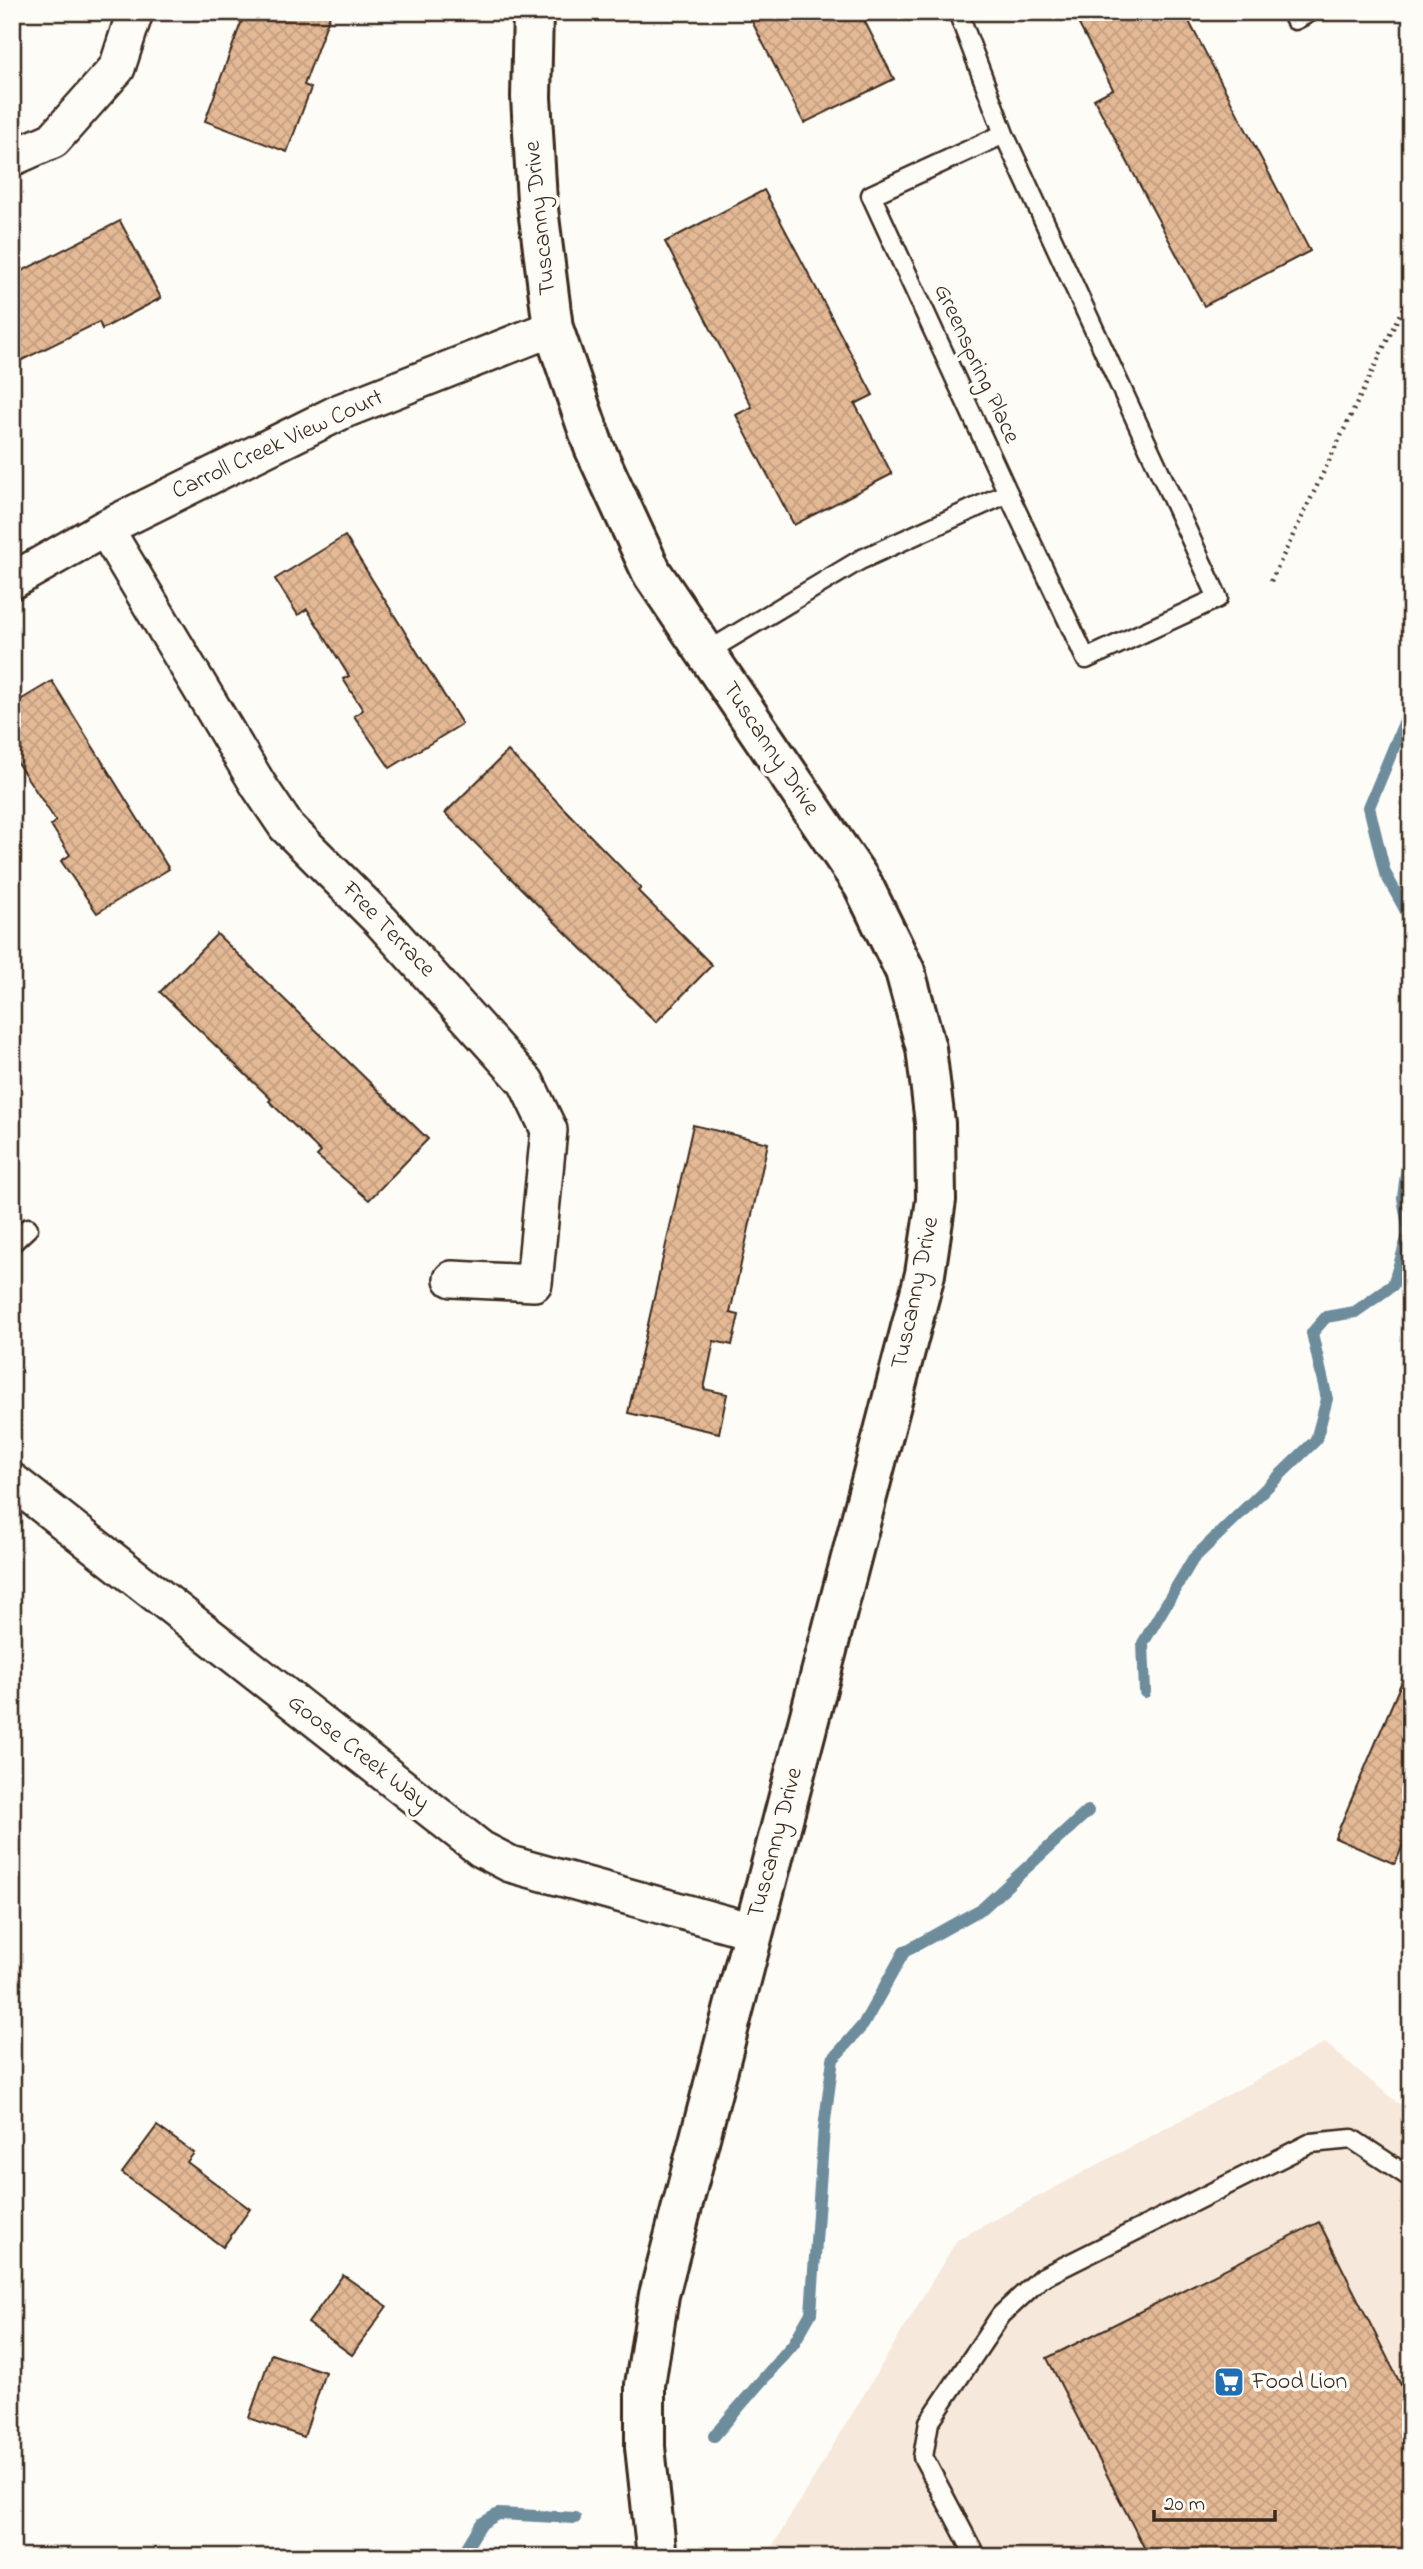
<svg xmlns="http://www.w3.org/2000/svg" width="1423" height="2569" font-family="'Indie Flower',sans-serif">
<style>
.built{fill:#f6e8da}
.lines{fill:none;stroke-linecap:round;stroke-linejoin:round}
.stream{stroke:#6d8c9c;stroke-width:12}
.building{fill:url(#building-cross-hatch);stroke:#3b2a1e;stroke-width:2}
.service-casing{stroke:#3b2a1e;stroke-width:23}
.minor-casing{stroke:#3b2a1e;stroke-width:40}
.tertiary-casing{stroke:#3b2a1e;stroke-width:44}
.path{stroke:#3b2a1e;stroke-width:4.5;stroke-dasharray:2 5;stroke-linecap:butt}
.service{stroke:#fdfcf7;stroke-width:18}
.minor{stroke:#fdfcf7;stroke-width:35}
.tertiary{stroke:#fdfcf7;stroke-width:38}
.labels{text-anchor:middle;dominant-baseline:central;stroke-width:7;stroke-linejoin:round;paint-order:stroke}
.street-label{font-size:24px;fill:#3b2a1e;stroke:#fdfcf7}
.poi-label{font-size:24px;fill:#3b2a1e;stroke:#fdfcf7;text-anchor:start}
</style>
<defs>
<pattern id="building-cross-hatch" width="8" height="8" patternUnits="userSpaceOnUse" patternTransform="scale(1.75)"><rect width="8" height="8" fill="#e4b995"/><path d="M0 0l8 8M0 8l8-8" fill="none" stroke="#c49f80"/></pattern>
</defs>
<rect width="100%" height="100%" fill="#fdfcf7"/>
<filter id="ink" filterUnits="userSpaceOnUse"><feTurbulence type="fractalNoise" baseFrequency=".0143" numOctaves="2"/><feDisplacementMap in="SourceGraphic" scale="14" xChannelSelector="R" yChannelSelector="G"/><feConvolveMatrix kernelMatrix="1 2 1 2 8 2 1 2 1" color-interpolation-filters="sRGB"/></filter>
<g filter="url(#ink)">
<path class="built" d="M1325 2043 1411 2114V2557H766L957 2240Z"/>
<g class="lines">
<path class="stream" d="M1411 706 1369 807 1385 873 1411 920
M1145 1692 1143 1643 1193 1559 1316 1440 1327 1399 1312 1333 1326 1317 1355 1312 1393 1285 1409 1232 1403 1198 1411 1133
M714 2436 794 2343 811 2313 824 2128 833 2059 863 2025 904 1952 983 1908 1088 1811
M461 2557 481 2524 498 2514 575 2518"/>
</g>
<path class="building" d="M245 12H331L304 85 311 88 287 152 205 121Z
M747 12H860L894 79 804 123Z
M1094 12H1184L1310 251 1204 306 1094 99 1113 89 1077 21Z
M764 190 873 395 855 404 892 474 794 525 736 415 752 407 665 242Z
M120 221 161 298 102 329 99 322 12 365V276Z
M345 536 462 724 390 768 354 716 363 710 343 679 349 676 307 609 298 615 275 579Z
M52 681 169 869 97 913 61 861 70 855 51 825 56 821 12 755V705Z
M508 751 641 888 638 891 712 965 656 1022 445 813Z
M217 934 428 1139 369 1200 317 1156 321 1152 269 1101 271 1099 160 992Z
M693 1125 768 1143 730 1313 739 1315 732 1345 714 1341 704 1389 727 1394 719 1433 628 1413Z
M1411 1660V1826L1395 1864 1335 1838Z
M157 2126 194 2153 187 2162 250 2209 223 2247 122 2173Z
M1319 2222 1411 2405V2557H1149L1047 2358Z
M343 2275 387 2306 352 2355 308 2323Z
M271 2354 325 2372 304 2437 249 2418Z"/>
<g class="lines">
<g class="service-casing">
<path id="service" d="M1291 12 1295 20 1310 12
M1004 134 1218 598 1086 659 1008 493
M705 653 860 560 1008 493 871 195 1004 134 958 12
M12 1243 28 1228
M976 2557 923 2457 929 2422 1001 2315 1041 2278 1311 2143 1352 2139 1411 2178"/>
</g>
<g class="minor-casing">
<path id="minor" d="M12 158 53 140 117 68 135 12
M105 528 259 786 286 826 381 921 526 1082 549 1130 534 1283 452 1279
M12 581 105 528 342 411 553 328
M12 1481 481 1849 510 1864 753 1931"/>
</g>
<g class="tertiary-casing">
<path id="tertiary" d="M533 12 531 97 537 201 553 328 594 447 652 573 863 885 905 971 926 1048 935 1123 936 1200 925 1274 659 2295 645 2385V2447L657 2557"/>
</g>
<path class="path" d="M1271 581 1411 291"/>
<use href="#service" class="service"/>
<use href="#minor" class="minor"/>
<use href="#tertiary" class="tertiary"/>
</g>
</g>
<defs>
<g id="supermarket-square" transform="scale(1.575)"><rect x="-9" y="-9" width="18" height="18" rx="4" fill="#1f6fb2" stroke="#fdfcf7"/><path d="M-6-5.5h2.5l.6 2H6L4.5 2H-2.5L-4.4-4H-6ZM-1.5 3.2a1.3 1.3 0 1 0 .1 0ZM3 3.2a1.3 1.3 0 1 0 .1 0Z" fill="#fff"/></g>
</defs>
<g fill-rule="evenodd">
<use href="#supermarket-square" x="1229" y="2382"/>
</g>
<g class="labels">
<g class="street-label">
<text transform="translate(541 218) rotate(-96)">Tuscanny Drive</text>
<text transform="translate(976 364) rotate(65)">Greenspring Place</text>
<text transform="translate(278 445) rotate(-25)">Carroll Creek View Court</text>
<text transform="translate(770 749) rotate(56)">Tuscanny Drive</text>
<text transform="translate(388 930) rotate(46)">Free Terrace</text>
<text transform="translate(916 1293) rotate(-78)">Tuscanny Drive</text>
<text transform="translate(358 1753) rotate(38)">Goose Creek Way</text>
<text transform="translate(776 1843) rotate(-75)">Tuscanny Drive</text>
</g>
<g class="poi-label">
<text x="1252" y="2382">Food Lion</text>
</g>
</g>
<rect width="1423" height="2569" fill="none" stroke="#fdfcf7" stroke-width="42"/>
<rect x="21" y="21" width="1381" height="2527" fill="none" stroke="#3b2a1e" stroke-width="2.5" filter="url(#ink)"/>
<path d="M1154 2510v10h121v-10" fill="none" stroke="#3b2a1e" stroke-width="3.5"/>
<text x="1164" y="2510" font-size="21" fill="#3b2a1e" stroke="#fdfcf7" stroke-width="5" paint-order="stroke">20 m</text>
</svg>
